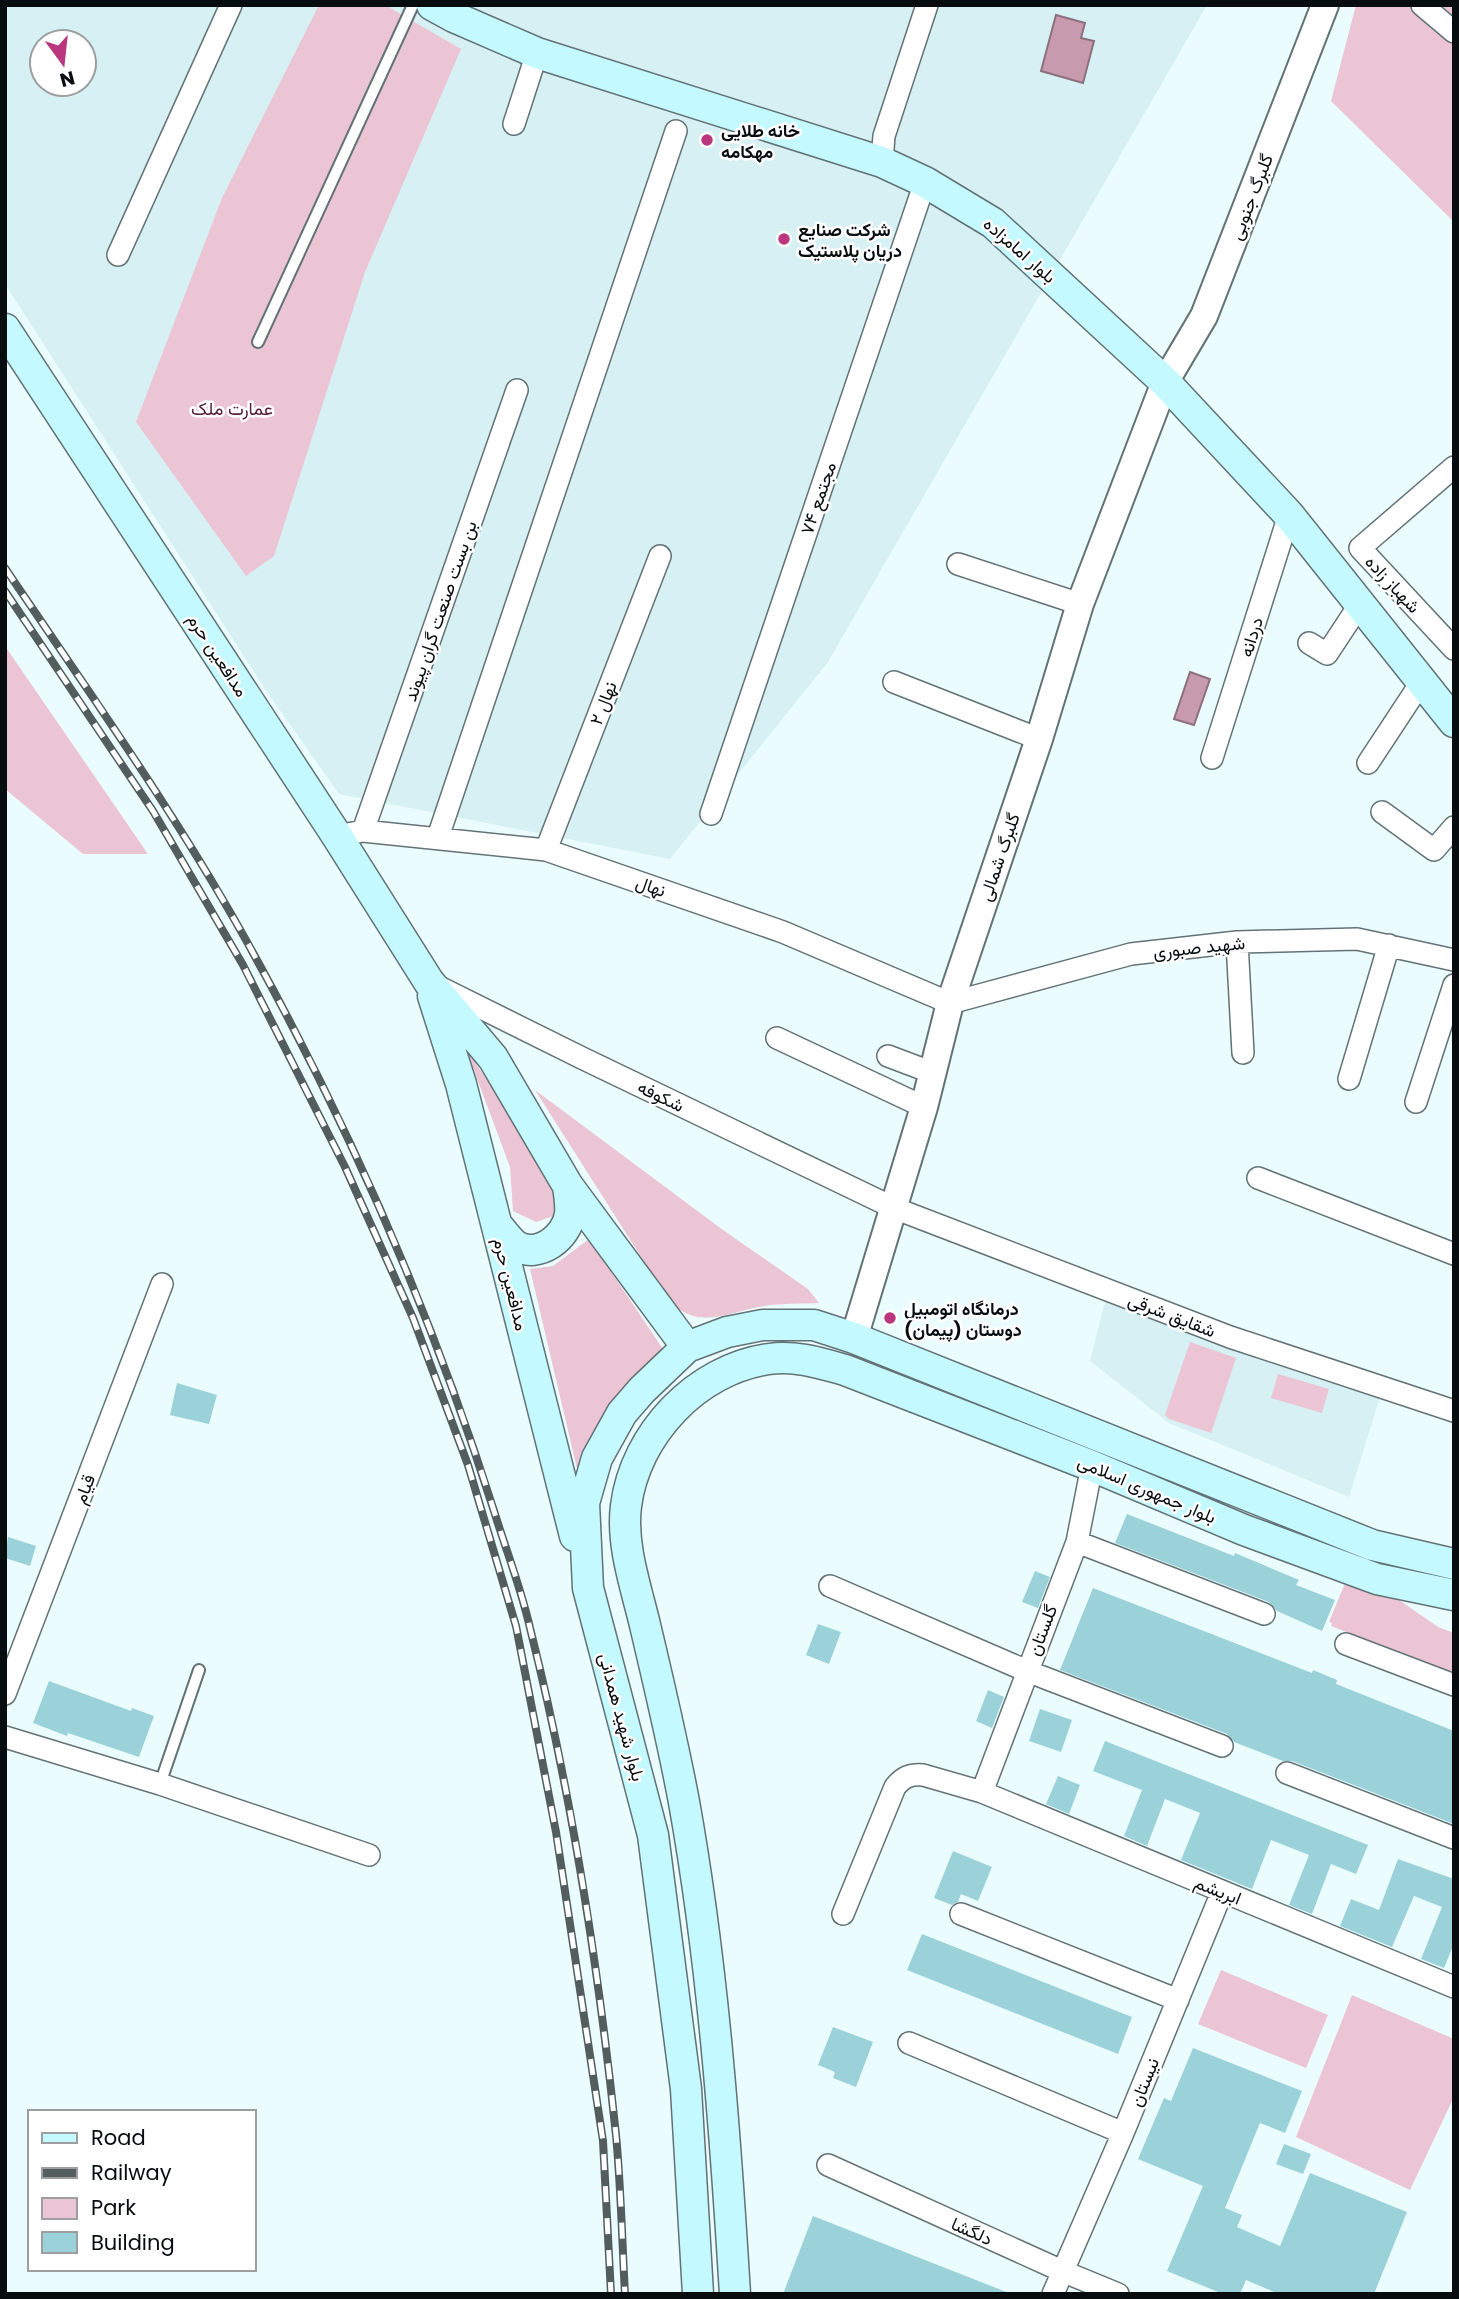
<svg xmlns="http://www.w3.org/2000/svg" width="1459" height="2299" font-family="Poppins,Vazirmatn,sans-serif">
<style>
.built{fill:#d6f0f3;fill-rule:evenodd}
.green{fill:#ebc5d4}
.water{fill:#c79bad;stroke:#8d707d;stroke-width:2}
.building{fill:#9bd1d9}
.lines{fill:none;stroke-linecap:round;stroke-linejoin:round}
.service-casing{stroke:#637274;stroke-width:14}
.minor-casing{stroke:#637274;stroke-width:24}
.tertiary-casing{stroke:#637274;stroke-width:30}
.secondary-casing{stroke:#637274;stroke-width:33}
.service{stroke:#fff;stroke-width:10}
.minor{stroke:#fff;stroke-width:21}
.tertiary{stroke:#fff;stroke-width:26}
.secondary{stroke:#c4f9ff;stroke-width:30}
.rail-casing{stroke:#535d5e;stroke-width:8}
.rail{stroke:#fff;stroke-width:5;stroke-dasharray:16;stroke-linecap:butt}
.poi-dot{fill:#bb377d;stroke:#fff;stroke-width:2.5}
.labels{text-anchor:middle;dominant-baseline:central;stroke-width:5;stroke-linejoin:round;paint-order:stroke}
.poi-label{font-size:18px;font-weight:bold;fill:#070d0e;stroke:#fff;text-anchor:start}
.street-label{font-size:18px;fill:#070d0e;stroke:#fff}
.park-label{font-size:18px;fill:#56203a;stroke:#fff}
</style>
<rect width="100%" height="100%" fill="#ebfcfe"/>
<path class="built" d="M5 5H1207L828 662 670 859 339 794 265 689 5 284ZM42 42H84V84H42Z
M1105 1302 1380 1397 1349 1497 1169 1423 1090 1361Z"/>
<path class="green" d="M319 5H385L461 49 365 272 274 556 246 576 136 422 222 198Z
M1356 5H1454V222L1331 101Z
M5 646 148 854H83L5 789Z
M466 1049 530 1143 553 1185 557 1215 536 1222 513 1211 510 1167Z
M535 1090 723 1230 808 1289 819 1303C799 1304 779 1303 759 1307 721 1314 693 1333 664 1293Z
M589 1239 663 1349 605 1414 579 1477 530 1269 553 1266Z
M1190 1342 1236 1358 1211 1433 1169 1419 1165 1415Z
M1278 1374 1329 1389 1322 1413 1271 1398Z
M1348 1576 1389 1593 1438 1627 1454 1633V1674L1331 1626 1332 1623 1329 1622Z
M1221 1970 1328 2015 1306 2068 1198 2024Z
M1352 1995 1454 2039V2097L1410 2190 1296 2137Z"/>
<path class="water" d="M1056 15 1085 23 1081 38 1094 41 1083 83 1041 71Z
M1190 672 1210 679 1194 725 1174 719Z"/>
<path class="building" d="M177 1383 217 1395 209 1424 170 1415Z
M1127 1514 1234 1556 1235 1553 1299 1580 1296 1585 1335 1600 1322 1631 1277 1611 1269 1602 1115 1543Z
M8 1537 36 1546 30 1566 5 1558Z
M1035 1571 1050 1577 1038 1608 1022 1602Z
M1093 1588 1312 1673 1313 1670 1337 1680 1336 1684 1454 1731V1824L1292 1761H1283L1234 1742 1227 1734 1060 1670Z
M818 1624 841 1632 829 1664 806 1655Z
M49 1681 131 1711 132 1708 154 1716 139 1757 68 1733 67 1736 33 1723Z
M988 1690 1004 1697 992 1728 976 1721Z
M1040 1709 1072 1720 1061 1752 1029 1741Z
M1105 1741 1368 1845 1356 1874 1331 1864 1312 1914 1289 1905 1309 1855 1271 1840 1252 1889 1181 1860 1200 1813 1165 1799 1147 1846 1124 1836 1142 1790 1093 1771Z
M1058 1776 1080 1785 1069 1814 1046 1804Z
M953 1851 992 1867 978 1901 961 1894 958 1902 952 1905 934 1898Z
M1398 1859 1454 1879V1944L1444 1968 1421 1959 1442 1907 1414 1896 1392 1947 1340 1926 1351 1899 1379 1910Z
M922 1934 1132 2017 1118 2054 907 1970Z
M833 2027 873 2042 856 2087 833 2078 835 2072 818 2065Z
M1193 2048 1302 2091 1285 2133 1260 2123 1225 2208 1242 2215 1237 2227 1280 2246 1310 2173 1407 2212 1374 2294H1279L1246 2280 1240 2294H1223L1167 2271 1203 2186 1138 2159 1164 2098 1171 2101Z
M1284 2144 1311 2154 1303 2174 1276 2164Z
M813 2216 1009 2293V2294H783Z"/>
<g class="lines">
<g class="service-casing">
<path id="service" d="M258 342 413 5
M160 1784 199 1670"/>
</g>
<g class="minor-casing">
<path id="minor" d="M1422 5 1454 32
M514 124 537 53
M882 162 884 136 927 5
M118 255 231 5
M1454 467 1360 548 1454 649
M958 564 1080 604
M1309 643 1327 654 1360 604
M894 682 1039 739
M1212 758 1289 515
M1368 763 1422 681
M1382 812 1434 850 1454 827
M711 814 925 182
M363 831 517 390
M337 836 363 831 546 850 783 932 950 1003 1131 954 1237 942 1357 939 1454 960
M438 837 676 131
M546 850 660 556
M1237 942 1243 1053
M437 986 582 1058 894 1208 1230 1337 1454 1411
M777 1038 924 1107
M888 1056 933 1073
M1349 1079 1389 945
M1416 1102 1454 985
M1258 1178 1454 1254
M1077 1542 1264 1614
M830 1586 1027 1671 1222 1746
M1346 1644 1454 1685
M5 1694 162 1284
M5 1737 160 1784 369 1855
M1287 1773 1454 1838
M982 1792 1077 1542 1092 1466
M843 1914 895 1787C903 1777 910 1774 923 1775L982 1792 1454 1987
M961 1914 1178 2000
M909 2043 1123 2133
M828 2165 1062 2271 1118 2294
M1053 2294 1123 2133 1222 1892"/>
</g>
<g class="tertiary-casing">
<path id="tertiary" d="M854 1338 924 1107 950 1003 1039 739 1080 604 1165 382 1204 316 1325 5"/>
</g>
<g class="secondary-casing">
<path id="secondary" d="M432 5 454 17 537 53 882 162 925 182 993 223 1165 382 1289 515 1454 722
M5 329 337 836 429 982 493 1058 568 1186 687 1347
M433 996 461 1084 575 1536
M497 1225C502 1231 509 1241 516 1246 539 1259 567 1237 570 1214 571 1205 569 1194 568 1186
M698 2294 686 2089 653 1835 588 1588 584 1503 597 1458 622 1413 642 1390 687 1347 727 1332 763 1325H814L854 1338 1372 1545 1454 1564
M735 2294C725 2129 713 1964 684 1802 673 1743 659 1684 645 1625 636 1587 621 1545 626 1506 635 1434 697 1369 769 1359 795 1355 820 1363 845 1370L1092 1466 1244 1530 1377 1579 1454 1595"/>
</g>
<use href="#service" class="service"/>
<use href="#minor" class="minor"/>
<use href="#tertiary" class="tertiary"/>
<use href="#secondary" class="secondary"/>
<g class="rail-casing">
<path id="rail" d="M5 568C92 697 184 825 258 962 354 1137 434 1321 494 1511 506 1550 521 1588 530 1628 572 1795 598 1964 616 2135 621 2187 622 2241 625 2294
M5 591 153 811 243 965 345 1167 413 1318 468 1465 516 1626 556 1832 603 2141 611 2294"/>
</g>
<use href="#rail" class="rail"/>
</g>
<g class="poi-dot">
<circle cx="707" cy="140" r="7"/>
<circle cx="784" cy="239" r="7"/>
<circle cx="890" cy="1318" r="7"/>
</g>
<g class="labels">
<g class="poi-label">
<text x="721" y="130">خانه طلایی<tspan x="721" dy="21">مهکامه</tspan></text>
<text x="798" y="229">شرکت صنایع<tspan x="798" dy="21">دریان پلاستیک</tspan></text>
<text x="904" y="1308">درمانگاه اتومبیل<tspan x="904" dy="21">دوستان (پیمان)</tspan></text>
</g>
<g class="street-label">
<text transform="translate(1251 197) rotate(-69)">گلبرگ جنوبی</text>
<text transform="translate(1020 250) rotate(41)">بلوار امامزاده</text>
<text transform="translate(818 498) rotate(-71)">مجتمع ۷۴</text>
<text transform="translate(1393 584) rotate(47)">شهباز زاده</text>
<text transform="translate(440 611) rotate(-71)">بن بست صنعت گران پیوند</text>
<text transform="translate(1251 637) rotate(-73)">دردانه</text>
<text transform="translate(218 655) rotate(57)">مدافعین حرم</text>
<text transform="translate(603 703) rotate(-69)">نهال ۲</text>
<text transform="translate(999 857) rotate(-71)">گلبرگ شمالی</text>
<text transform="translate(651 886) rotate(19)">نهال</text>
<text transform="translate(1199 947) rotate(-6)">شهید صبوری</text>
<text transform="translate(661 1096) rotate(26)">شکوفه</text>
<text transform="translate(511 1284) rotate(76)">مدافعین حرم</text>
<text transform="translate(1172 1315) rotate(21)">شقایق شرقی</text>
<text transform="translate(84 1489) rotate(-69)">قیام</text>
<text transform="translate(1147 1489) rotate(23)">بلوار جمهوری اسلامی</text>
<text transform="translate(1042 1630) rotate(-69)">گلستان</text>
<text transform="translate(622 1717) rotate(75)">بلوار شهید همدانی</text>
<text transform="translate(1218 1890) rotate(22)">ابریشم</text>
<text transform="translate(1144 2082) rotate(-68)">نیستان</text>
<text transform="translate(972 2231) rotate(24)">دلگشا</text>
</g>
<g class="park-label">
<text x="232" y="408">عمارت ملک</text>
</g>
</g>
<rect width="1459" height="2299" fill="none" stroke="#070d0e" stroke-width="14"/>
<rect x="28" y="2110" width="228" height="161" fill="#ffffff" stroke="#9c9e9f" stroke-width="2"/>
<rect x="42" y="2133" width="35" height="10" fill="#c4f9ff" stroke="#9c9e9f" stroke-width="2"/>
<text x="91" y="2145" font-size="21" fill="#070d0e">Road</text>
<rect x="42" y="2168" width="35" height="10" fill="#535d5e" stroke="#9c9e9f" stroke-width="2"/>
<text x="91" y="2180" font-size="21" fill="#070d0e">Railway</text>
<rect x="42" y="2198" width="35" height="21" fill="#ebc5d4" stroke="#9c9e9f" stroke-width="2"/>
<text x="91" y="2215" font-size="21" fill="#070d0e">Park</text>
<rect x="42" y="2232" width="35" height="21" fill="#9bd1d9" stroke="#9c9e9f" stroke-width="2"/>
<text x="91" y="2250" font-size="21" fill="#070d0e">Building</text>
<g transform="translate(63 63) rotate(165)"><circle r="33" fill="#ffffff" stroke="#9c9e9f" stroke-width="2"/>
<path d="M0-5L12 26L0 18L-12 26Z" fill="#bb377d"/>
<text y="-10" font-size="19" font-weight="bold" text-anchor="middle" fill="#070d0e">N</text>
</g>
</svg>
